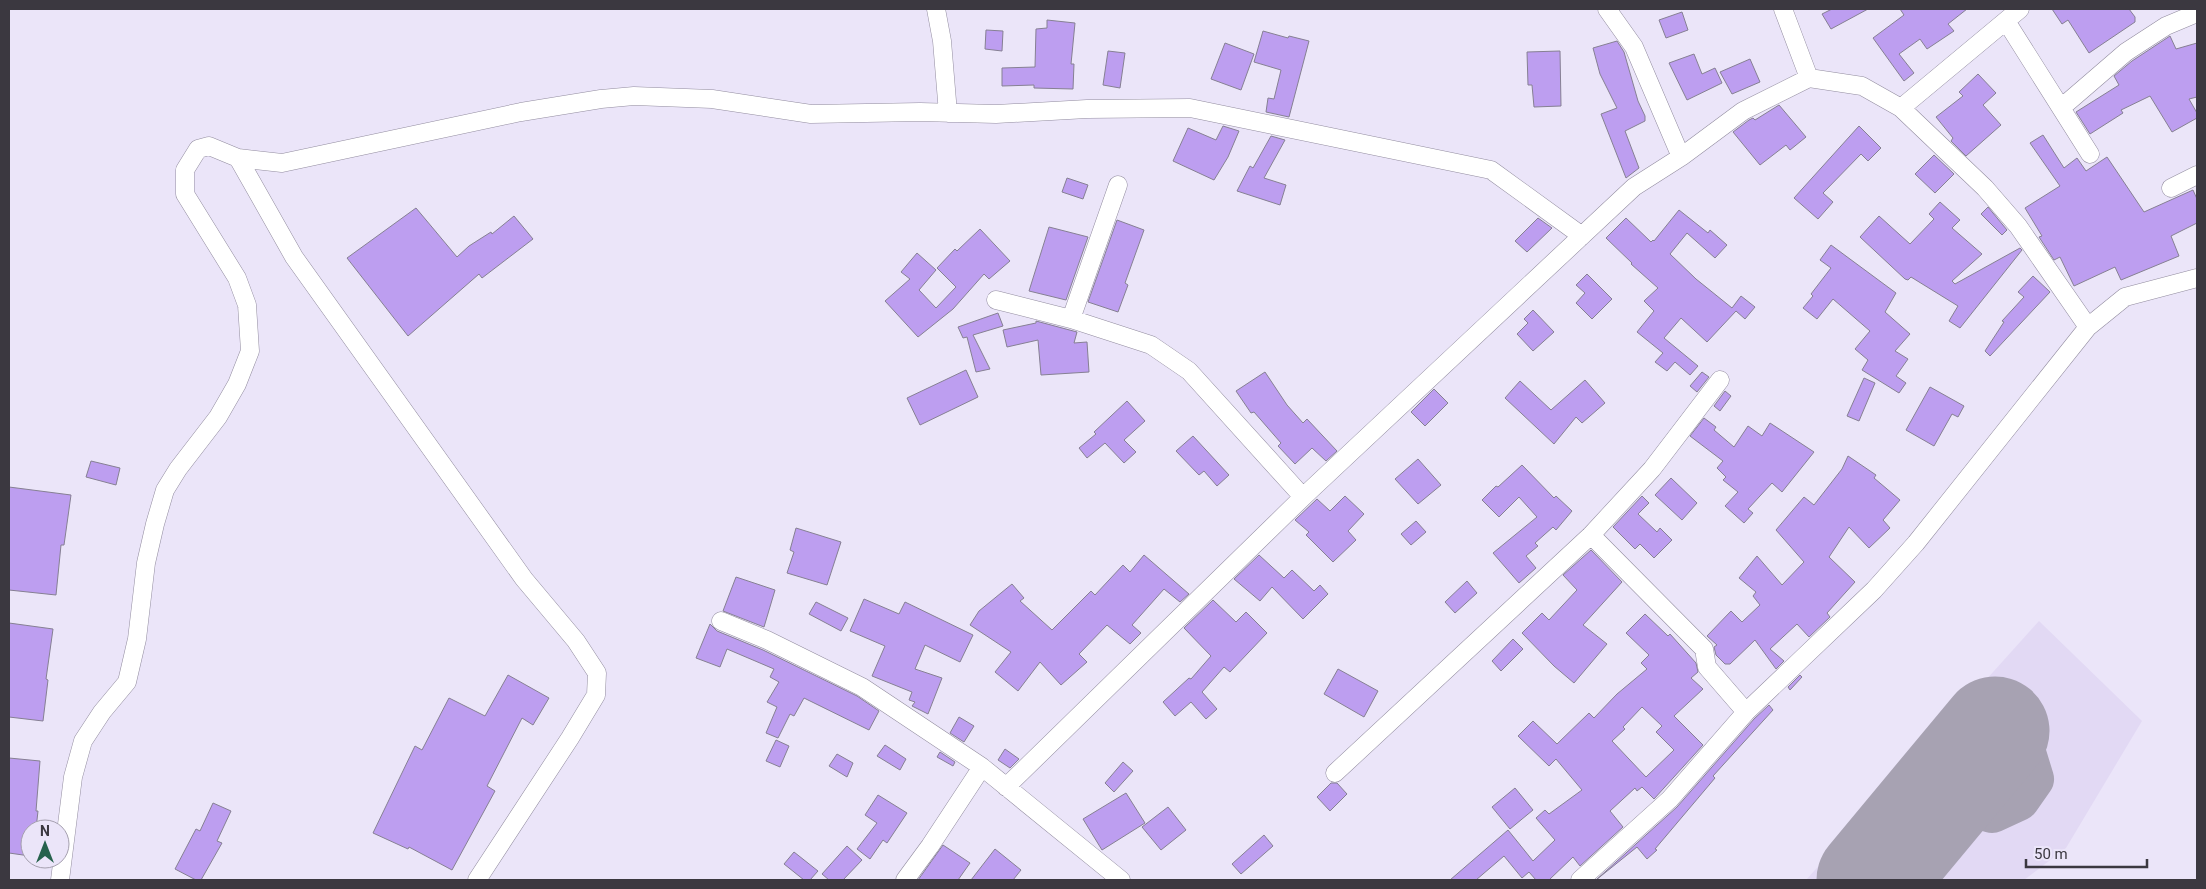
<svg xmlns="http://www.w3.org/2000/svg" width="2206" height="889" font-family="Roboto,sans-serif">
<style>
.built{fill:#e2d9f4}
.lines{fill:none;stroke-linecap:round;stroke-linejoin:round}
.taxiway{stroke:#a7a2b2;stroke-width:44}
.runway{stroke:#a7a2b2;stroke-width:109}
.building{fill:#bd9ef0;stroke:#868093;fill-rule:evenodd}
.minor-casing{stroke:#928c9f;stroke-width:19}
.minor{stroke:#fff;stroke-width:18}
</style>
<rect width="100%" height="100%" fill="#ebe5f9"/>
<path class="built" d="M2039 621 2142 721 2066 848 2024 880H1806Z"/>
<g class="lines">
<path class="taxiway" d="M1948 788 1969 804 1992 811 2018 799 2032 779 2024 753 1995 731"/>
<path class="runway" d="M1871 880 1995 731"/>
</g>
<path class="building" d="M1832 9H1868L1831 29 1822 14Z
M1900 9H1967L1948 24 1954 31 1927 49 1920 39 1899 54 1914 73 1904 81 1873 38 1904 15Z
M2052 9H2129L2135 17V22L2089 53 2068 20 2062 24Z
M1682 12 1688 30 1666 38 1659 20Z
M1047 20 1075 23 1071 64H1074L1073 89 1034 88V85L1002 86V68L1035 67 1036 29 1047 28Z
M986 30 1003 31 1002 51 985 49Z
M1263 31 1288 38 1289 36 1309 41 1289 117 1266 112 1268 98 1274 99 1281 70 1254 62Z
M2170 36 2176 49 2197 43V97L2189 99 2197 113V118L2172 132 2150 96 2121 110 2123 113 2090 134 2076 112 2119 85 2114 76 2132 61Z
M1617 41 1624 52 1638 101 1645 116V121L1625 131 1639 168 1626 178 1601 114 1617 108 1600 74 1593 48Z
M1225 43 1254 54 1241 90 1211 79Z
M1108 51 1125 53 1120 88 1103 85Z
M1560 51 1561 106 1534 107 1532 85H1528L1527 52Z
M1694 54 1702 74 1715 68 1722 83 1687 100 1669 63Z
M1750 59 1760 82 1732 94 1720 72Z
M1978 74 1996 93 1983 105 2001 125 1966 156 1951 141 1953 138 1936 117 1963 96 1959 92Z
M1779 105 1806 137 1790 150 1786 145 1760 165 1733 132 1749 120 1753 118 1755 120Z
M1223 126 1239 131 1228 157 1214 180 1173 161 1188 128 1216 140Z
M1859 126 1881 148 1868 161 1861 154 1823 193 1833 202 1818 219 1794 198Z
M2043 135 2064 168 2077 158 2086 171 2107 157 2144 212 2193 190 2197 199V223L2171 236 2179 256 2121 280 2115 267 2074 286 2060 257 2054 260 2039 237 2042 236 2025 208 2060 186 2030 143Z
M1271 136 1285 140 1264 178 1286 185 1280 205 1237 191 1250 166 1253 168Z
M1934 155 1954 174 1935 193 1915 174Z
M1067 178 1088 185 1083 199 1062 192Z
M1940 202 1960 220 1952 228 1982 254 1952 281 1955 284 2020 248 2022 250 1960 328 1949 321 1958 306 1911 277 1908 280 1905 279 1860 237 1879 216 1910 244 1934 219 1929 214Z
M1988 207 2007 230 2002 235 1981 214Z
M416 208 457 257 469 246 491 232 492 234 514 216 533 239 482 278 479 274 408 336 347 258Z
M1679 210 1708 233 1710 230 1727 245 1715 258 1687 233 1670 254 1696 279 1732 308 1741 296 1755 307 1745 319 1736 311 1707 342 1681 318 1664 338 1698 366 1690 375 1675 362 1667 371 1655 362 1663 353 1637 332 1654 311 1644 301 1658 288 1631 264 1632 263 1606 238 1626 218 1651 242 1653 240 1654 241Z
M1538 218 1552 228 1527 252 1515 241Z
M1117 220 1144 230 1125 283 1128 285 1118 312 1088 302Z
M1049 227 1088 237 1066 300 1029 291Z
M980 229 1010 261 989 279 984 274 953 309 918 337 885 301 910 279 901 272 917 253 936 270 919 290 936 308 956 287 937 268 955 249 957 251Z
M1831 245 1896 293 1885 312 1910 334 1895 351 1908 359 1896 376 1906 383 1899 393 1862 370 1868 360 1855 349 1870 331 1833 299 1817 319 1803 308 1813 296 1811 294 1831 268 1820 260Z
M1587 274 1612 299 1592 319 1576 303 1585 293 1576 285Z
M2033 276 2050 292 1990 356 1985 351 2004 322 2002 321 2024 297 2018 292Z
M1533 310 1554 332 1533 351 1517 334 1528 323 1524 319Z
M998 313 1003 326 973 335 990 369 976 372 967 337 963 338 958 327Z
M1036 321 1077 332 1074 343 1087 342 1089 372 1041 375 1038 340 1007 347 1003 330 1036 323Z
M966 370 978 397 920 425 907 398Z
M1265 372 1287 405 1303 423 1307 419 1337 451 1326 461 1312 448 1295 464 1278 446 1281 443 1254 412 1251 413 1236 391Z
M1702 372 1709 377 1697 392 1690 386Z
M1864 378 1875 383 1859 421 1847 416Z
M1585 380 1605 403 1582 423 1576 417 1554 444 1505 398 1520 381 1551 410Z
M1930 387 1964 406 1958 417 1952 414 1934 446 1906 430Z
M1434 389 1448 403 1425 426 1411 412Z
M1725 391 1731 396 1720 411 1714 406Z
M1127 401 1145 421 1124 440 1136 452 1124 463 1105 443 1087 458 1079 448 1096 434 1094 432Z
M1704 418 1716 427 1714 430 1734 447 1748 426 1762 436 1770 423 1814 452 1782 492 1772 483 1748 509 1753 513 1744 523 1725 506 1738 492 1723 480 1726 477 1717 468 1723 461 1690 436Z
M1193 436 1229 475 1217 486 1204 471 1199 475 1176 451Z
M1848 456 1876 475 1874 478 1900 500 1883 520 1890 528 1869 548 1849 527 1829 557 1855 582 1827 613 1830 617 1809 637 1797 624 1770 649 1784 661 1776 669 1755 640 1730 664H1725L1716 655 1714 647 1717 645 1707 636 1731 611 1742 622 1760 605 1753 596 1756 592 1739 578 1757 556 1782 585 1804 562 1776 530 1804 497 1814 505 1842 469Z
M1418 459 1441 485 1418 504 1395 479Z
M91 461 120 468 116 485 86 477Z
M1522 465 1554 498 1556 496 1572 511 1556 530 1553 527 1535 543 1538 546 1526 556 1536 568 1519 583 1493 553 1537 517 1519 497 1499 517 1482 500 1496 486 1498 487Z
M1671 478 1697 503 1682 520 1655 495Z
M9 487 71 495 64 545H61L56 595 9 590Z
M1345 496 1364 514 1348 531 1356 540 1333 562 1306 535 1309 532 1295 520 1317 499 1330 511Z
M1642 496 1649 503 1638 514 1657 532 1660 528 1672 540 1654 558 1640 544 1635 549 1613 527Z
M1416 521 1426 532 1411 545 1401 534Z
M796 528 841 542 827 585 787 573 794 552 790 550Z
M1591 550 1622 582 1583 625 1607 644 1574 683 1554 666 1522 633 1542 613 1549 620 1577 590 1563 575Z
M1144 555 1189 594 1180 602 1164 589 1132 625 1141 633 1130 644 1107 625 1079 654 1087 662 1061 685 1040 662 1018 691 995 672 1011 652 970 625 979 611 1012 584 1024 598 1020 601 1052 630 1091 591 1095 595 1123 565 1130 572Z
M1259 555 1284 578 1292 570 1314 591 1320 585 1328 594 1303 619 1272 587 1260 601 1234 579Z
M736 577 775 590 764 627 723 611Z
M1467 581 1477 593 1455 613 1445 602Z
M864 599 899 614 905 602 973 635 960 662 925 645 915 669 942 678 928 714 912 706 915 702 909 700 912 692 872 676 885 646 850 631Z
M1213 600 1236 622 1246 612 1267 633 1230 672 1224 667 1202 692 1217 709 1206 719 1191 702 1175 716 1163 702 1189 678 1191 679 1211 656 1184 628Z
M816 602 848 618 841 631 809 614Z
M1645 614 1668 636 1670 634 1696 663 1698 672 1691 678 1703 689 1674 716 1703 745 1654 799 1642 787 1637 791 1635 788 1610 811 1623 827 1580 866 1573 857 1549 880H1536L1529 872 1522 878 1504 856 1476 880H1450L1508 830 1533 861 1555 840 1536 818 1545 810 1549 814 1582 790 1556 759 1549 766 1518 736 1533 721 1557 744 1589 713 1594 718 1617 694 1647 669 1641 663 1649 655 1626 633ZM1642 707 1662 726 1656 732 1674 750 1646 777 1612 741 1625 729 1623 727Z
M9 623 53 629 46 679 48 680 43 721 9 717Z
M710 624 717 631 763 650 857 696 879 711 869 730 804 698 794 716 790 714 778 738 766 733 777 707 767 702 779 682 770 677 774 669 727 649 720 667 696 658Z
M1513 639 1523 649 1501 671 1492 661Z
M1338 669 1378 691 1364 717 1324 694Z
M508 675 549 698 533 725 522 718 487 786 495 791 452 870 409 847 408 849 373 833 415 746 422 750 449 698 485 716Z
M1800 675 1802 677 1790 690 1788 687Z
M1769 705 1773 710 1713 776 1715 778 1655 849 1657 850 1647 859 1637 847 1596 880 1677 807 1754 719Z
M959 717 974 726 964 742 950 733Z
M776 740 789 746 780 767 766 761Z
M885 745 906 759 900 770 877 756Z
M1005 749 1019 759 1010 768 998 760Z
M940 752 955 762 953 766 937 757Z
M837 754 853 763 847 777 829 766Z
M9 758 40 761 36 811H38L36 829H30V856L9 853Z
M1123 762 1133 771 1114 792 1105 783Z
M1331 783H1337L1347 794 1330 811 1317 797Z
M1515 788 1533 810 1510 829 1492 807Z
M1126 793 1145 823 1102 850 1083 819Z
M878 795 907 813 887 843 883 840 870 859 857 849 877 823 865 815Z
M213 803 231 811 217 841 222 843 201 880H196L175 869 196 829 200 831Z
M1168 807 1186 830 1161 850 1142 827Z
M1264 835 1273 846 1241 874 1232 864Z
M943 845 970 863 958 880H918Z
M847 846 862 860 843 880H829L822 874Z
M995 849 1021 870 1013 880H971Z
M794 852 818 871 810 880H804L784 864Z"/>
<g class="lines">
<g class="minor-casing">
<path id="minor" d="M936 9 942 41 948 113
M1607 9 1634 47 1681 157
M1783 9 1809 78
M2006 21 2090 154
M1901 108 2020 9
M2061 108 2126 52 2166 26 2197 13
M238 158 294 257 524 579 576 641 597 673 596 695 570 738 477 880
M2171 188 2197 175
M996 300 1071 319 1151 345 1189 371 1303 497
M1071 319 1118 185
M1591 535 1704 649 1707 667 1746 712
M721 621 767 640 862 687 982 767 1121 880
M1335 773 1591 535 1652 469 1720 380
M1006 787 1303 497 1634 187 1681 157 1743 111 1809 78 1862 86 1901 108 1985 188 2018 226 2088 327
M60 880 73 777 83 741 102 712 127 682 137 639 146 563 155 524 165 490 178 469 218 417 237 384 250 351 247 305 237 278 185 194V170L198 149 209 146 238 158 282 163 521 112 601 99 634 96 712 99 811 114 920 112 996 114 1087 109 1190 108 1491 170 1582 236
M905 880 930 846 982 767
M1580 880 1670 799 1746 712 1874 590 1916 543 2088 327 2125 297 2197 278"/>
</g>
<use href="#minor" class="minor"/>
</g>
<rect width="2206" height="889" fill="none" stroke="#3b3840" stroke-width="20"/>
<g transform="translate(45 844)"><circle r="24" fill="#ebe5f9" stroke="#a5a0af"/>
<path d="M0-4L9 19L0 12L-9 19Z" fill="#26624d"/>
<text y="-8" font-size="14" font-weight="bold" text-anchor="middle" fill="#3b3840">N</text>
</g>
<path d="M2026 859v8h121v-8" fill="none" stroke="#3b3840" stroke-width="2.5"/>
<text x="2034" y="859" font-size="15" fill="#3b3840" stroke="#ebe5f9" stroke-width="4" paint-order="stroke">50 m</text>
</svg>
